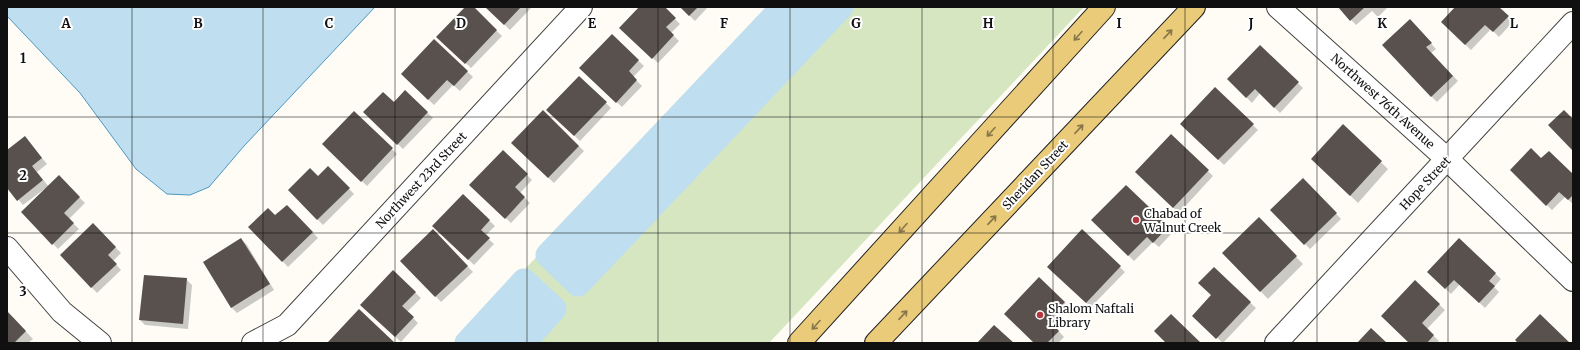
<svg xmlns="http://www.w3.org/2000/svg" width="1580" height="350" font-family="Merriweather,serif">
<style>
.green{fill:#d5e6c1}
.water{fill:#bfdff0;stroke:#4d96c0}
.shadow{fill:#0003}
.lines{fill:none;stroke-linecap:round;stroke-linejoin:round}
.canal{stroke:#bfdff0;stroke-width:25}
.building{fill:#58514e}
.minor-casing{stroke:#434343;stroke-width:24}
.primary-casing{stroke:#212121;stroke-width:24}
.minor{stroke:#fff;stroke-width:22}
.primary{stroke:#eacb79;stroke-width:22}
.oneway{stroke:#88774a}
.grid{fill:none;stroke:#101010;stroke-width:1;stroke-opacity:0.55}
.poi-dot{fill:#b33640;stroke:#fff;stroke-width:1.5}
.labels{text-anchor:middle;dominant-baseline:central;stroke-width:4;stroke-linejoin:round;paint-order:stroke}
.street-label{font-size:12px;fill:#101010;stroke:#fff}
.poi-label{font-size:12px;fill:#101010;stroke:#fff;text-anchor:start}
.grid-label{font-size:13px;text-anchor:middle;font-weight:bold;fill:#101010;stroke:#fff;stroke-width:4;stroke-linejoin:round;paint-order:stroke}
</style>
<rect width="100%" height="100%" fill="#fefcf5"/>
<path class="green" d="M770 7H1084L769 343H456Z"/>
<path class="water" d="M7 7H375L244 146 209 187 190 195 167 194 136 169 80 93 7 16Z
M783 7H841L578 284 548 255Z
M524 281 554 309 523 343H467Z"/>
<path class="shadow" d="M466 7H472L502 36 471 68 438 37Z
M486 7H532L510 30Z
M641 7H663L680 24 671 33 679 41 658 63 621 28Z
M681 7H708L695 21Z
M1339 7H1388L1378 17 1372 11 1356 25Z
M1456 7H1498L1513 22 1499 37 1491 29 1471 50 1442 22Z
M1410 21 1436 49 1431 53 1458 81 1437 102 1431 96Z
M612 36 644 66 633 77 642 86 622 107 586 74Z
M434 40 473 77 460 91 453 85 434 105 402 74Z
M1260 47 1303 88 1280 113 1260 93 1252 103 1228 79Z
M579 77 611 108 580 141 548 110Z
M1215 88 1258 130 1224 165 1182 124Z
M405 91 433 118 403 149 364 112 394 104Z
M543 112 584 151 554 183 512 143Z
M354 113 397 154 367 186 324 144Z
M1343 126 1388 169 1358 203 1312 159Z
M1171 135 1213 176 1179 213 1136 172Z
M25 137 47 164 37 172 49 187 59 177 85 203 69 219 79 229 58 249 22 212 48 188 47 187 23 205 7 186V151Z
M503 151 532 180 520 193 530 203 511 223 471 185Z
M1541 160 1573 175V204L1565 197 1552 210 1511 170Z
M328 167 354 194 323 225 289 190 318 177Z
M1303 179 1341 219 1310 249 1271 210Z
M1126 186 1173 232 1159 247 1153 242 1134 261 1093 220Z
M463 196 495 226 485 236 494 244 474 265 434 226Z
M287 206 318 238 288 267 250 227 276 217Z
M1259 219 1303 264 1268 299 1223 253Z
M93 224 121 253 113 261 121 270 97 293 61 255Z
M433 231 473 272 441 302 401 261Z
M1082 231 1125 272 1091 307 1054 272Z
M241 239 247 245 274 290 237 313 231 307Z
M1459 239 1501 279 1494 287 1499 292 1485 308 1460 284 1451 294 1428 272Z
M1214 268 1256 308 1223 343 1193 316 1212 295Z
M393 272 421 298 407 312 418 323 401 342 362 304Z
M1039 278 1070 308 1053 325 1064 337 1058 343H1035Z
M186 279 192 285 188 329 145 325 140 320Z
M1415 281 1445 310 1427 329 1439 341 1437 343H1410Z
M7 312 33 339 28 343H7Z"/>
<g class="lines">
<path class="canal" d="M783 7 548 255 578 284 841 7
M467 343 524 281 554 309 523 343"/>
</g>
<path class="building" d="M465 7H474L497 30 465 64 436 37Z
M485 7H521L504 25Z
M639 7H665L676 18 666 27 674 35 652 59 619 28Z
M680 7H698L689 16Z
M1338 7H1365L1350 21Z
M1455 7H1499L1509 16 1493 32 1485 25 1465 45 1441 22Z
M1410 19 1432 43 1426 47 1453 76 1431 97 1382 45Z
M612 34 639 60 629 71 637 80 616 103 579 68Z
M434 39 468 71 454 86 447 80 428 100 401 74Z
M1260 45 1299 82 1274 108 1255 89 1246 98 1227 79Z
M579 76 607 102 574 136 546 110Z
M1215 87 1254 124 1218 160 1180 124Z
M405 90 428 112 397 145 363 112 383 92 394 102Z
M543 110 579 146 548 178 511 143Z
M1564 110 1573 119V151L1548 125Z
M354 111 393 148 361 182 322 144Z
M1343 124 1382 161 1350 196 1311 159Z
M1171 134 1209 170 1173 208 1135 172Z
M25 136 42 158 32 166 43 180 17 201 7 188V150Z
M1531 148 1541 158 1549 151 1573 174V195L1568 200 1559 192 1546 206 1510 170Z
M503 150 528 174 515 187 525 197 505 219 469 185Z
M328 166 350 188 317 220 288 190 310 168 318 176Z
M59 175 80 197 64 213 74 223 52 245 21 212Z
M1303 178 1337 213 1304 245 1270 210Z
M1126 185 1169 226 1153 243 1147 237 1128 256 1091 220Z
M463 194 490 220 481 230 490 238 468 260 432 226Z
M287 205 313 232 282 262 248 227 268 208 275 215Z
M1259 217 1297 256 1260 292 1222 253Z
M93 223 116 247 108 255 117 264 91 288 60 255Z
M433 229 468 266 435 297 400 261Z
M1082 229 1121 266 1086 303 1047 267Z
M241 238 270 284 231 308 203 262Z
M1459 238 1496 273 1489 281 1495 286 1479 303 1454 280 1445 289 1427 272Z
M1214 267 1251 302 1216 339 1192 316 1211 295 1198 283Z
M393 270 416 292 402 306 414 317 395 337 360 305Z
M144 275 187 278 183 324 139 320Z
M1039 277 1065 302 1048 319 1059 331 1047 343H1034L1004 314Z
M1415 280 1440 304 1422 323 1434 335 1427 343H1409L1381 316Z
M359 309 395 343H330L328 342Z
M7 311 26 331 14 343H7Z
M1171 314 1201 343H1166L1154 331Z
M1540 314 1570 343H1518L1515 340Z
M994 325 1014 343H977Z
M1371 328 1387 343H1357Z"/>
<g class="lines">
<g class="minor-casing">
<path id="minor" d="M1278 7 1447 159 1573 280
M7 248 62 312 100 343
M253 343 287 325 581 7
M1276 343 1573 23"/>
</g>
<g class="primary-casing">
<path id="primary" d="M799 343 1104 7
M876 343 1194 7"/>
</g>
<use href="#minor" class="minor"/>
<use href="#primary" class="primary"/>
</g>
<defs><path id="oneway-shaft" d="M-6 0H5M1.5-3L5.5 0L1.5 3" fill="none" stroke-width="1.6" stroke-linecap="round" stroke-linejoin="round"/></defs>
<g class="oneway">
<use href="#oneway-shaft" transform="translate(1168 34) rotate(-47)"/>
<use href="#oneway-shaft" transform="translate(1078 36) rotate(132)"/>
<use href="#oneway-shaft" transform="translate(1079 129) rotate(-47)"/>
<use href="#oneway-shaft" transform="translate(991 132) rotate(132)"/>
<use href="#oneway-shaft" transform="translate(992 220) rotate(-47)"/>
<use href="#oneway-shaft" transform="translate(903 228) rotate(132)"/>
<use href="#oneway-shaft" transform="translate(903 315) rotate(-47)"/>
<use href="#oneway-shaft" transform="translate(816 325) rotate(132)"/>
</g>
<path class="grid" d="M132 7V343M263 7V343M395 7V343M527 7V343M658 7V343M790 7V343M922 7V343M1053 7V343M1185 7V343M1317 7V343M1448 7V343M7 117H1573M7 233H1573"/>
<g class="poi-dot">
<circle cx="1136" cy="220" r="4"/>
<circle cx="1040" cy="315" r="4"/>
</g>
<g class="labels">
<g class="street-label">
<text transform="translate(1383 101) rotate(42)">Northwest 76th Avenue</text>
<text transform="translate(1035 175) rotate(-47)">Sheridan Street</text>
<text transform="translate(421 180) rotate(-47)">Northwest 23rd Street</text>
<text transform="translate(1425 183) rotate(-47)">Hope Street</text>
</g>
<g class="poi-label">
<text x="1144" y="213">Chabad of<tspan x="1144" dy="14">Walnut Creek</tspan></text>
<text x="1048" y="308">Shalom Naftali<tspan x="1048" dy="14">Library</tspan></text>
</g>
</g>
<g class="grid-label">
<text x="66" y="28">A</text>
<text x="198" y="28">B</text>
<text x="329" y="28">C</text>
<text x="461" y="28">D</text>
<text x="592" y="28">E</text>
<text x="724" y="28">F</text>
<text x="856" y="28">G</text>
<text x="988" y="28">H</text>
<text x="1119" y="28">I</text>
<text x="1251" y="28">J</text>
<text x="1382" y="28">K</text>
<text x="1514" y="28">L</text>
<text x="23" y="63">1</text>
<text x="23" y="180">2</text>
<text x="23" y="296">3</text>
</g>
<rect width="1580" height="350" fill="none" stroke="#101010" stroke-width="16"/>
</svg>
